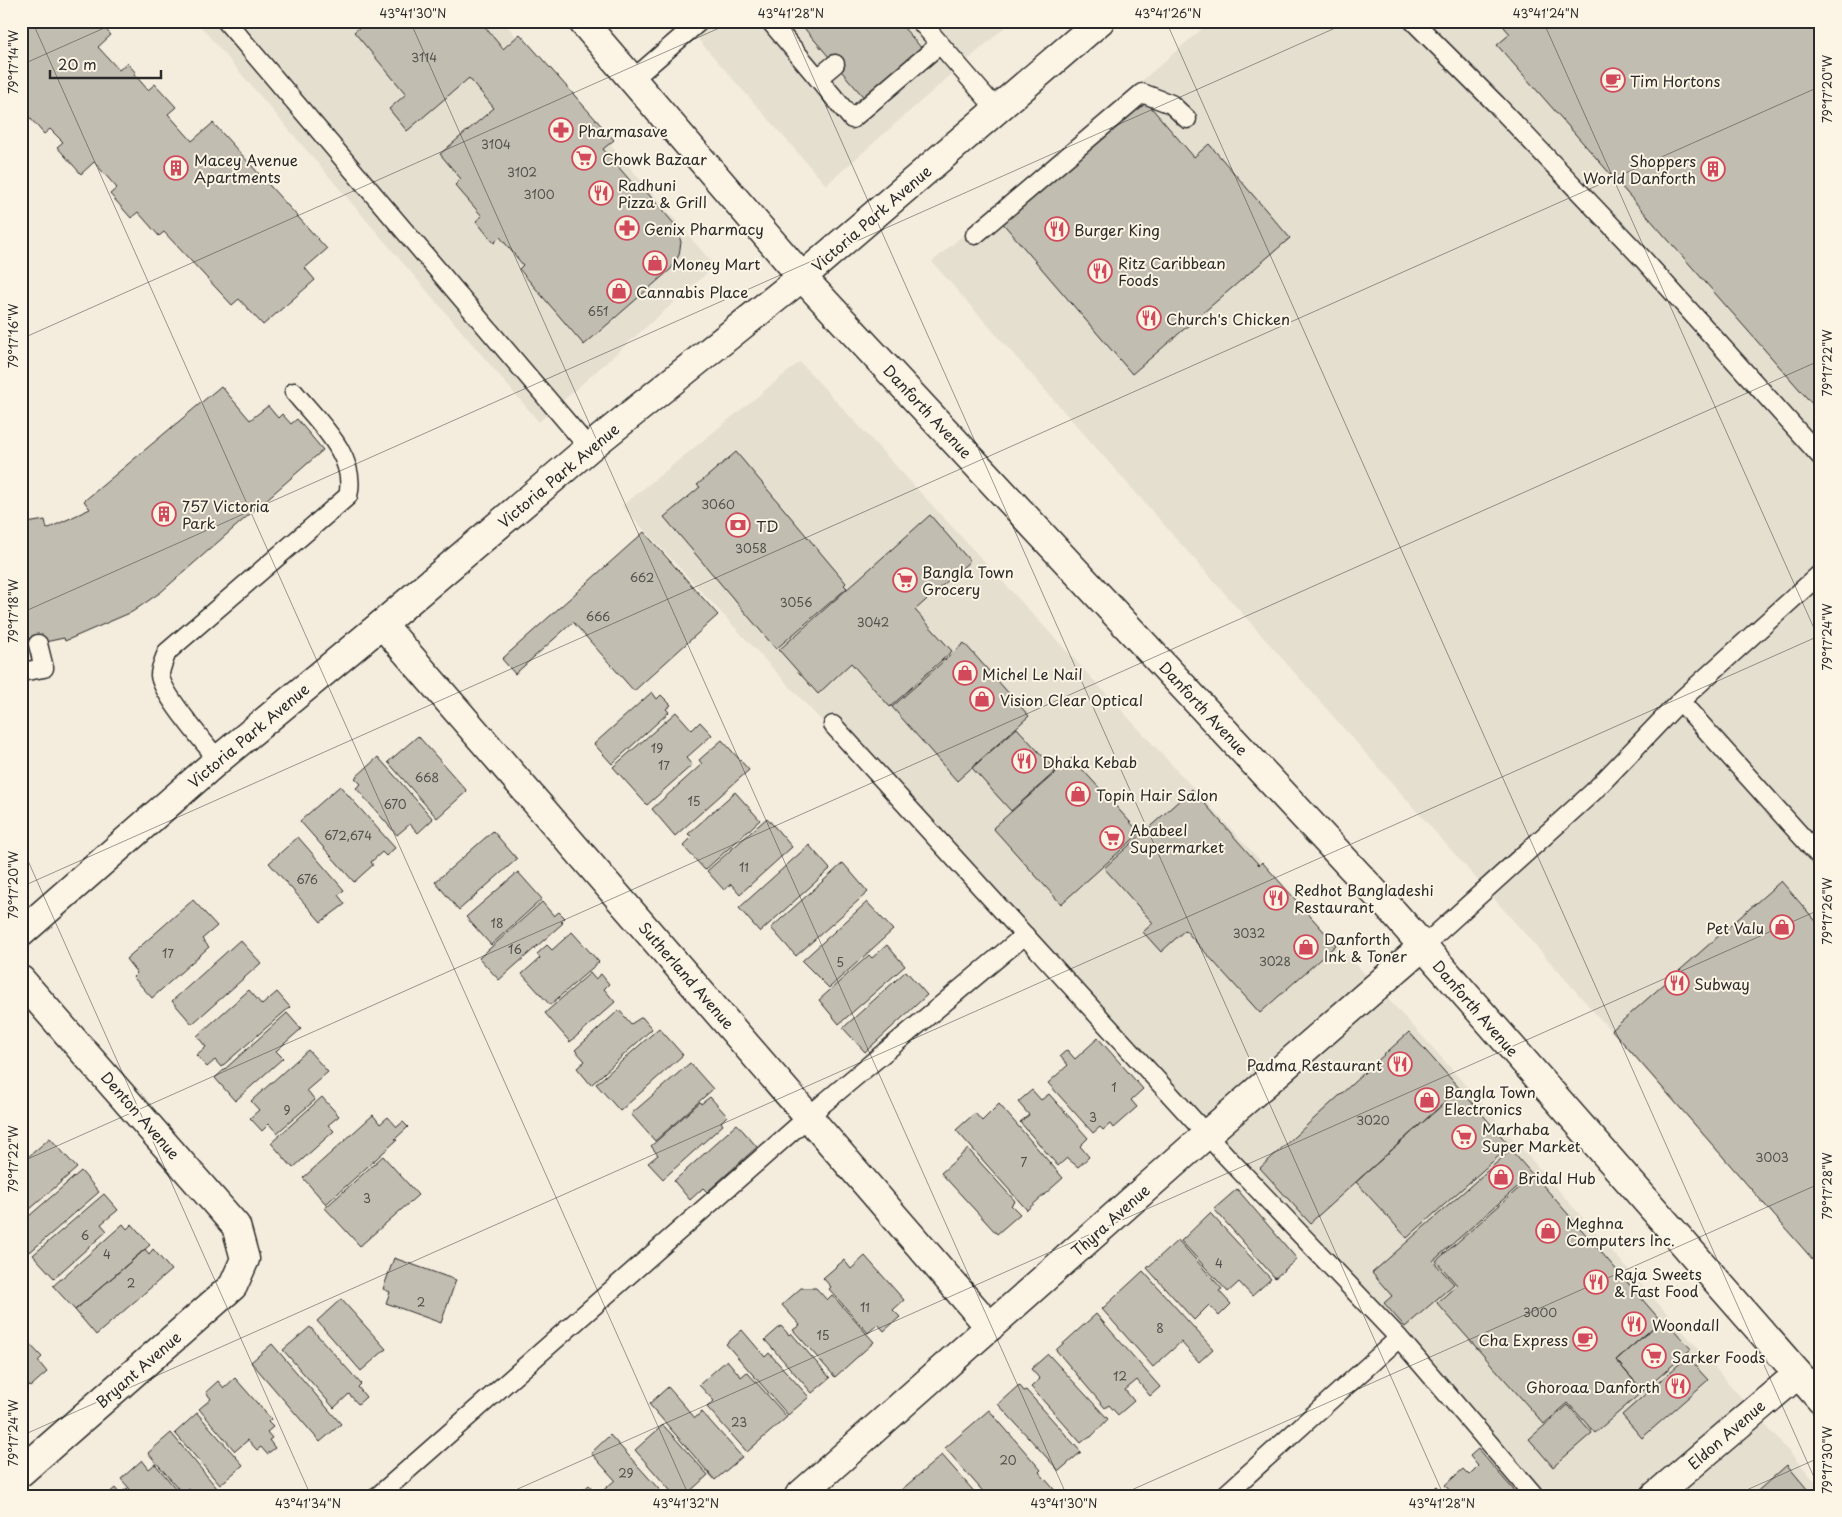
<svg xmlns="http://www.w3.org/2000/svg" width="1842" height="1517" font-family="'Playpen Sans',sans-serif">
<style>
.built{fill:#e5dfd0}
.building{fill:#c2bdb1;stroke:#2b2b2b}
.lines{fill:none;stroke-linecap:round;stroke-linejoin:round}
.service-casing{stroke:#2b2b2b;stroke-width:21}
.minor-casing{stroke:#2b2b2b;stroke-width:31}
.primary-casing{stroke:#2b2b2b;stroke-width:31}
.service{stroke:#fcf5e5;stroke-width:18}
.minor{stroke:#fcf5e5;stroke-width:28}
.primary{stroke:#fcf5e5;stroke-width:28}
.ticks{fill:none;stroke:#2b2b2b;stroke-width:1;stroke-opacity:0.45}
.labels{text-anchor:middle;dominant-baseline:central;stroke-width:4;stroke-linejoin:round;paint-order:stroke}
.number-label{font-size:12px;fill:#51504c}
.poi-label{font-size:15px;fill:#2b2b2b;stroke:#fcf5e5;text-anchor:start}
.street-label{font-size:15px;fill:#2b2b2b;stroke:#fcf5e5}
.neatline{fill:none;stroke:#2b2b2b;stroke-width:2}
.ticks-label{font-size:12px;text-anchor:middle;fill:#2b2b2b}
</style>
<rect width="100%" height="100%" fill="#f4edde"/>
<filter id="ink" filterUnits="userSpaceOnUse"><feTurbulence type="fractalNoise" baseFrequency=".02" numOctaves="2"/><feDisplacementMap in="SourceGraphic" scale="10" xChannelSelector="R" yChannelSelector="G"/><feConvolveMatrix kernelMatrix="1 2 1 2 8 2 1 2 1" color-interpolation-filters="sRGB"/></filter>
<g filter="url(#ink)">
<path class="built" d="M196 21H503L715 266 539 422Z
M682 21H1012L826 185Z
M1211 21H1821V1269L932 262Z
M800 362 1424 1038 1821 1488V1496H1533L1169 1095 622 506Z"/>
<path class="building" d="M21 21H98L111 35 98 47 119 70 127 63 136 73 134 74 148 90 155 84 176 107 168 114 192 141 213 123 327 249 305 268 315 280 263 325 239 299 232 305 164 232 159 236 138 212 131 218 110 194 117 188 94 162 81 174 57 147 63 142 50 129 44 134 24 111 21 114Z
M367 21H480L503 49 520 34 614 140 603 149 640 192 644 189 676 226 681 242 679 255 671 269 584 345 519 269 523 265 500 237 494 243 476 221 482 216 455 185 461 179 440 154 494 108 469 78 407 131 389 109 406 94 354 32Z
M798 21H898L924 51 867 101Z
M1499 21H1821V414L1497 45 1510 34Z
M1142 97 1194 157 1209 144 1290 238 1132 374 1000 220Z
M221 386 250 420 268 406 278 418 282 414 291 424 297 419 323 450 161 592 132 612 65 641 64 638 21 647V524L45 520 47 529 90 509 84 501Z
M736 452 846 583 844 585 847 588 776 649 664 517 700 487 697 485Z
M930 515 970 561 915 610 952 651 890 707 851 663 818 694 779 650Z
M644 532 718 615 634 691 573 622 515 674 502 659Z
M964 643 1029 716 957 781 892 707Z
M652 692 657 699 661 695 671 705 666 709 669 712 612 764 594 744Z
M676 712 692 730 700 722 712 735 686 758 692 765 647 805 613 767Z
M1017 728 1056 771 1011 811 972 768Z
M418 736 467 791 437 818 388 762Z
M722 740 749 770 675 836 652 809 702 764 699 760Z
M378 757 433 819 418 833 410 824 397 835 356 788 361 784 355 778Z
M1072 758 1140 833 1061 904 993 828Z
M340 786 395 848 386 856 382 852 371 862 373 865 354 882 300 821Z
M1192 789 1259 865 1262 862 1336 945 1260 1013 1185 930 1161 952 1143 932 1153 923 1104 868Z
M735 792 760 820 705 870 683 846 692 837 688 834Z
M767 818 792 847 740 894 731 884 724 890 707 871Z
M493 831 517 859 459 910 435 882Z
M298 837 344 890 338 895 345 904 321 922 269 863Z
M809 845 830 869 760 932 739 908Z
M843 863 868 892 796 956 771 928Z
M518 872 542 899 491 945 466 917Z
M1781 881 1821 927V1269L1612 1030Z
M193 900 217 926 202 939 209 947 152 998 133 977 137 973 126 959Z
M542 902 554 916 559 912 565 918 561 922 563 923 499 980 479 958Z
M867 902 893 930 829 988 802 961Z
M572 932 599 962 550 1005 522 974 540 958 537 954 547 945 552 950Z
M240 940 261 963 192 1024 172 1001Z
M887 945 905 966 839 1024 819 1000 869 955 872 958Z
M906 971 927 995 865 1052 843 1028Z
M590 973 595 979 601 974 609 984 604 989 615 1002 570 1042 545 1013Z
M249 990 262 1005 277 992 290 1007 221 1067 215 1060 207 1067 196 1055 206 1047 197 1036Z
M619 1010 631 1024 642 1017 652 1029 591 1085 577 1068 585 1061 575 1050Z
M287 1013 301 1029 276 1051 283 1058 235 1101 215 1078Z
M659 1028 683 1055 620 1111 596 1084Z
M1409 1032 1460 1089 1310 1223 1260 1168Z
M1098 1038 1143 1089 1131 1100 1137 1107 1113 1128 1110 1124 1103 1130 1100 1127 1093 1133 1048 1083 1068 1065 1060 1056 1067 1050 1075 1059Z
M308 1050 328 1072 307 1090 315 1100 277 1133 269 1124 262 1131 250 1118 259 1110 251 1101Z
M690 1063 713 1089 655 1141 631 1114Z
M1460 1089 1510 1146 1407 1238 1356 1182Z
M1032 1090 1041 1100 1049 1094 1088 1138 1080 1146 1089 1157 1078 1167 1067 1158 1058 1166 1020 1122 1029 1115 1018 1102Z
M322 1097 339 1116 328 1125 334 1131 293 1168 271 1143Z
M710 1097 727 1116 721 1122 723 1125 663 1179 648 1163 658 1155 651 1146 700 1102 701 1104Z
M999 1104 1063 1178 1027 1210 956 1130 975 1113 982 1121Z
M373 1115 380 1124 388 1117 397 1127 403 1122 408 1127 395 1139 397 1140 326 1204 303 1178Z
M737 1124 757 1147 707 1192 703 1188 690 1200 674 1181Z
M50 1138 77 1168 21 1217V1163Z
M968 1149 1015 1201 1011 1205 1020 1214 997 1234 941 1173Z
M1511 1150 1532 1174 1433 1261 1454 1284 1405 1327 1384 1303 1392 1296 1372 1273Z
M383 1156 418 1195 360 1246 325 1208Z
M81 1171 99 1192 30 1252 21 1243V1223Z
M1534 1175 1661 1321 1616 1360 1643 1391 1595 1433 1568 1403 1544 1424 1437 1303 1457 1285 1436 1261Z
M1237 1189 1297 1259 1275 1278 1214 1209Z
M104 1194 118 1210 101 1224 107 1231 54 1278 33 1255Z
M1210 1213 1271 1279 1252 1296 1239 1282 1228 1292 1181 1241Z
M123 1224 127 1229 132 1224 150 1245 75 1310 53 1286Z
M1178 1240 1222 1289 1219 1291 1231 1304 1219 1316 1209 1305 1194 1320 1147 1268Z
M145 1249 149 1254 153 1249 171 1270 96 1335 75 1310Z
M865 1256 904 1300 893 1310 900 1317 884 1331 878 1324 868 1333 829 1289 831 1287 823 1278 844 1260 851 1269Z
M394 1258 456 1280 441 1323 386 1303 390 1292 383 1289Z
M1143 1271 1213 1349 1199 1362 1181 1342 1153 1367 1102 1309Z
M801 1288H816L827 1300 832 1295 874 1342 835 1377 793 1330 800 1325 782 1305Z
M341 1299 386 1349 361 1371 317 1321Z
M1096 1314 1160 1387 1150 1396 1137 1380 1125 1390 1134 1401 1118 1415 1109 1405 1105 1408 1056 1350Z
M1665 1320 1691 1349 1643 1391 1616 1360 1661 1321 1662 1322Z
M781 1326 789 1335 791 1333 830 1378 812 1393 765 1340Z
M310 1327 361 1384 358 1387 366 1397 358 1404 349 1394 334 1408 283 1350Z
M742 1330 765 1357 769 1353 809 1397 788 1415 726 1344Z
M21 1335 42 1357 38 1361 47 1372 30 1387 23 1378 21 1380Z
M272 1344 341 1424 320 1442 251 1362Z
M1048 1354 1108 1419 1091 1437 1087 1438 1081 1443 1031 1387 1040 1379 1031 1369Z
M1687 1357 1708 1380 1642 1438 1622 1415Z
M727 1360 741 1377 747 1372 787 1417 747 1452 707 1407 714 1401 699 1385Z
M235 1378 271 1419 268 1422 273 1427 267 1432 272 1438 269 1440 275 1448 267 1454 261 1447 257 1450 248 1440 235 1451 199 1409 211 1399 206 1392 218 1381 224 1388Z
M1019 1385 1024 1391 1026 1390 1081 1452 1059 1471 998 1404Z
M668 1387 695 1418 702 1412 742 1457 715 1480 649 1404Z
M1568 1405 1592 1433 1553 1467 1529 1439Z
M989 1410 1041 1470 1039 1472 1058 1494 1056 1496H987L945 1448Z
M197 1413 243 1465 220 1485 175 1433Z
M663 1425 708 1475 685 1496H675L635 1450Z
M171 1433 217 1488 208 1496H195L189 1489 183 1494 148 1453Z
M610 1435 665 1496H577L589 1485 598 1495 615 1480 591 1453Z
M1478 1449 1490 1463 1519 1496H1454L1445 1485 1463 1469 1469 1475 1478 1466 1470 1456Z
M942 1455 978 1496H904L900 1491Z
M142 1460 149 1469 155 1464 182 1496H136L121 1479Z
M1787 1465 1813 1496H1752Z
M1437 1486 1446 1496H1426Z
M115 1488 120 1494 127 1488 134 1496H106Z"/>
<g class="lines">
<g class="service-casing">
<path id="service" d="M226 21 589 448
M770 21 852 119 940 44
M920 21 997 110
M1413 21 1496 104 1643 259 1821 457
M818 78 835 64
M632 80 700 21
M975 235 1142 93 1171 104 1187 119
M21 672 44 668 38 644
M1680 701 1821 858
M833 725 1228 1158 1399 1338 1534 1496
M218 760C205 743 161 693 160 675 160 668 165 658 167 652L348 496C358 456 317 421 294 392
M1422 947 1593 792 1680 701 1821 573
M378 1496 824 1103 1025 935
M1224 1496 1399 1338"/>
</g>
<g class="minor-casing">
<path id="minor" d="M382 624 990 1327
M21 980 236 1226 245 1259 233 1286 21 1472
M799 1496 1207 1134 1422 947
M1655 1496 1798 1374"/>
</g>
<g class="primary-casing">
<path id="primary" d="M582 21 802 277 1393 912 1821 1400
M21 933 218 760 382 624 589 448 802 277 1100 21"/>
</g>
<use href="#service" class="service"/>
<use href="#minor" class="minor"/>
<use href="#primary" class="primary"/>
</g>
</g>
<path class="ticks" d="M32 21 689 1496M410 21 1067 1496M788 21 1444 1496M1166 21 1821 1493M1543 21 1821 644M21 65 120 21M21 339 735 21M21 613 1351 21M21 845 311 1496M21 887 1821 86M21 1162 1821 360M21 1436 1821 635M502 1496 1821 909M1118 1496 1821 1183M1733 1496 1821 1457"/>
<defs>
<g id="cafe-ring" transform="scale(1.25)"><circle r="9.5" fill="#fcf5e5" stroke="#d1495b" stroke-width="1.5"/><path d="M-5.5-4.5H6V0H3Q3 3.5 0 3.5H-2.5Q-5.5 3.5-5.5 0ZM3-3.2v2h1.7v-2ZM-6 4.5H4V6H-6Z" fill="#d1495b"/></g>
<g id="pharmacy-ring" transform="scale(1.25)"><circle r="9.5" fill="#fcf5e5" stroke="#d1495b" stroke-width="1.5"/><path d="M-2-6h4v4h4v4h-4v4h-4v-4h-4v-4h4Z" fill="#d1495b"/></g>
<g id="supermarket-ring" transform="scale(1.25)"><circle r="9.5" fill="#fcf5e5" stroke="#d1495b" stroke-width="1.5"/><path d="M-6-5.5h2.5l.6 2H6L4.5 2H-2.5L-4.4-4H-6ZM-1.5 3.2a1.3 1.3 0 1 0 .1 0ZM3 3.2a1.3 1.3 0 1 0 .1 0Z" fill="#d1495b"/></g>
<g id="building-ring" transform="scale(1.25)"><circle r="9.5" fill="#fcf5e5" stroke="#d1495b" stroke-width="1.5"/><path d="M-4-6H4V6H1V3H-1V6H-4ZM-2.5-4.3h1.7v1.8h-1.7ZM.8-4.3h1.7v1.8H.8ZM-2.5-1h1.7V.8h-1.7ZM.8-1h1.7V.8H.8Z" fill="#d1495b"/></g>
<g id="restaurant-ring" transform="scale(1.25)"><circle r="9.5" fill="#fcf5e5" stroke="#d1495b" stroke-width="1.5"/><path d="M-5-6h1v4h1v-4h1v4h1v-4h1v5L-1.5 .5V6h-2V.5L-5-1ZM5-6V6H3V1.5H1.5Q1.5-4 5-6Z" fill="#d1495b"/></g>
<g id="shop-ring" transform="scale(1.25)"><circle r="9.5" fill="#fcf5e5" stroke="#d1495b" stroke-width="1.5"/><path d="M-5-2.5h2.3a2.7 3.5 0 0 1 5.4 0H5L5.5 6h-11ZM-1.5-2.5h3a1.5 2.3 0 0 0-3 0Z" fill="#d1495b"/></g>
<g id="bank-ring" transform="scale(1.25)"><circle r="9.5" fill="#fcf5e5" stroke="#d1495b" stroke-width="1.5"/><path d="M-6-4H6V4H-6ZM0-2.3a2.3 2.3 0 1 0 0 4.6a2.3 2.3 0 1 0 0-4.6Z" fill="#d1495b"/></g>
</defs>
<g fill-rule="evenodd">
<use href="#cafe-ring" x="1613" y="80"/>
<use href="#pharmacy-ring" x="561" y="130"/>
<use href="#supermarket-ring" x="584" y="158"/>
<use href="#building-ring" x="176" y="168"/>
<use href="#building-ring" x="1713" y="169"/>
<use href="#restaurant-ring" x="601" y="193"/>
<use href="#pharmacy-ring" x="627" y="228"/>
<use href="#restaurant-ring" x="1057" y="229"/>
<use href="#shop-ring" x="655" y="263"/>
<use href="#restaurant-ring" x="1100" y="271"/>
<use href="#shop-ring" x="619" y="291"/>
<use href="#restaurant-ring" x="1149" y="318"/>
<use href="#building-ring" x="164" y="514"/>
<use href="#bank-ring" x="738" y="525"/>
<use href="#supermarket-ring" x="905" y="580"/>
<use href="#shop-ring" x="965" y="673"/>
<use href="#shop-ring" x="982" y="699"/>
<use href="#restaurant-ring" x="1024" y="761"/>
<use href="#shop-ring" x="1078" y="794"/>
<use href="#supermarket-ring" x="1112" y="838"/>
<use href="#restaurant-ring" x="1276" y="898"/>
<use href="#shop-ring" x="1782" y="927"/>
<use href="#shop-ring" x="1306" y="947"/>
<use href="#restaurant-ring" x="1677" y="983"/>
<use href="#restaurant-ring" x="1400" y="1064"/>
<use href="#shop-ring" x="1427" y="1100"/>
<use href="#supermarket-ring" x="1464" y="1137"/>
<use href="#shop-ring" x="1501" y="1177"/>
<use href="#shop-ring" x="1548" y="1231"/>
<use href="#restaurant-ring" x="1596" y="1282"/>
<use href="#restaurant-ring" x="1634" y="1324"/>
<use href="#cafe-ring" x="1585" y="1339"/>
<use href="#supermarket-ring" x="1654" y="1356"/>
<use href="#restaurant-ring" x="1678" y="1386"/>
</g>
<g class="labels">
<g class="number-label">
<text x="424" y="57">3114</text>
<text x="496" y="144">3104</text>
<text x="522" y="172">3102</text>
<text x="539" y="194">3100</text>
<text x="598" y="311">651</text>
<text x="718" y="504">3060</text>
<text x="751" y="548">3058</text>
<text x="642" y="577">662</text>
<text x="796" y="602">3056</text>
<text x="598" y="616">666</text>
<text x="873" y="622">3042</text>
<text x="657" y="748">19</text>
<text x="664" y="765">17</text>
<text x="427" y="777">668</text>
<text x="694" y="801">15</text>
<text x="395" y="804">670</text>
<text x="348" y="835">672,674</text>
<text x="744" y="867">11</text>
<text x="307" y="879">676</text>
<text x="497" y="923">18</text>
<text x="1249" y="933">3032</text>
<text x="515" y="949">16</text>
<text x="168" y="953">17</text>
<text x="1275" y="961">3028</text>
<text x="840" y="962">5</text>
<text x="1114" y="1087">1</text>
<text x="287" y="1110">9</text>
<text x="1093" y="1117">3</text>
<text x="1373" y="1120">3020</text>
<text x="1772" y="1157">3003</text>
<text x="1024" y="1162">7</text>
<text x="367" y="1198">3</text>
<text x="85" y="1235">6</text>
<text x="107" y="1254">4</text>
<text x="1219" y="1263">4</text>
<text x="131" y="1283">2</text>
<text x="421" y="1302">2</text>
<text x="865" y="1307">11</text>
<text x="1540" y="1312">3000</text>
<text x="1160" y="1328">8</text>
<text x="823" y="1335">15</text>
<text x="1120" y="1376">12</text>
<text x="739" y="1422">23</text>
<text x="1008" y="1460">20</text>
<text x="626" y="1473">29</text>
</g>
<g class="poi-label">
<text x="1630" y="80">Tim Hortons</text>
<text x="578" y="130">Pharmasave</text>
<text x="602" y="158">Chowk Bazaar</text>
<text x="194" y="159">Macey Avenue<tspan x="194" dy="17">Apartments</tspan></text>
<text x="1696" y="160" text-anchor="end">Shoppers<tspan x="1696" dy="17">World Danforth</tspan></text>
<text x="618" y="184">Radhuni<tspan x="618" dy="17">Pizza &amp; Grill</tspan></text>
<text x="644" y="228">Genix Pharmacy</text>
<text x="1074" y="229">Burger King</text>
<text x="1118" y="262">Ritz Caribbean<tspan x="1118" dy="17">Foods</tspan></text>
<text x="672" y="263">Money Mart</text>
<text x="636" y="291">Cannabis Place</text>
<text x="1166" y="318">Church's Chicken</text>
<text x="182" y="505">757 Victoria<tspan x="182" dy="17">Park</tspan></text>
<text x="756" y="525">TD</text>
<text x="922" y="571">Bangla Town<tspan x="922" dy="17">Grocery</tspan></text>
<text x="982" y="673">Michel Le Nail</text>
<text x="1000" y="699">Vision Clear Optical</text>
<text x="1042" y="761">Dhaka Kebab</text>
<text x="1096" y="794">Topin Hair Salon</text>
<text x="1130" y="829">Ababeel<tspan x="1130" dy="17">Supermarket</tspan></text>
<text x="1294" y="889">Redhot Bangladeshi<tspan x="1294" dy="17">Restaurant</tspan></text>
<text x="1764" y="927" text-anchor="end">Pet Valu</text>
<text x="1324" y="938">Danforth<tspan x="1324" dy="17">Ink &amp; Toner</tspan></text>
<text x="1694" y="983">Subway</text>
<text x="1382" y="1064" text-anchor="end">Padma Restaurant</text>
<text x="1444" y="1091">Bangla Town<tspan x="1444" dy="17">Electronics</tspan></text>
<text x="1482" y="1128">Marhaba<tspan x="1482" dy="17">Super Market</tspan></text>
<text x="1518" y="1177">Bridal Hub</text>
<text x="1566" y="1222">Meghna<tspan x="1566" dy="17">Computers Inc.</tspan></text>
<text x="1614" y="1273">Raja Sweets<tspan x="1614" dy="17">&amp; Fast Food</tspan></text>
<text x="1652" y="1324">Woondall</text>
<text x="1568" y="1339" text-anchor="end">Cha Express</text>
<text x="1672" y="1356">Sarker Foods</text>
<text x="1660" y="1386" text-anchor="end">Ghoroaa Danforth</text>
</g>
<g class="street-label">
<text transform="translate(871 218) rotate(-41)">Victoria Park Avenue</text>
<text transform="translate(928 411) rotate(47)">Danforth Avenue</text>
<text transform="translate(558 475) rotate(-40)">Victoria Park Avenue</text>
<text transform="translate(1204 708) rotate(47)">Danforth Avenue</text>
<text transform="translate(248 735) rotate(-40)">Victoria Park Avenue</text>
<text transform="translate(687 975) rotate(49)">Sutherland Avenue</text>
<text transform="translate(1476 1008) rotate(49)">Danforth Avenue</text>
<text transform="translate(141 1115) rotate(49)">Denton Avenue</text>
<text transform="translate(1110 1220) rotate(-42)">Thyra Avenue</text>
<text transform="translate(138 1369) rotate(-41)">Bryant Avenue</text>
<text transform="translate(1726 1434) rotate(-41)">Eldon Avenue</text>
</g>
</g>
<rect width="1842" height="1517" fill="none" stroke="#fcf5e5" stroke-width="55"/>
<path d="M50 70v8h111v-8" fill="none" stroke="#2b2b2b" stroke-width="2.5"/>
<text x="58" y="70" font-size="15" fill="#2b2b2b" stroke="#fcf5e5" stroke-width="4" paint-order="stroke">20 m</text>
<rect x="28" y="28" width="1786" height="1462" class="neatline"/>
<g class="ticks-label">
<text x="413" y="18">43°41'30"N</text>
<text x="791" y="18">43°41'28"N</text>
<text x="1168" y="18">43°41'26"N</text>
<text x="1546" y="18">43°41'24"N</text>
<text transform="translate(14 62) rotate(-90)" y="4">79°17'14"W</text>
<text transform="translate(1828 89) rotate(-90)" y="4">79°17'20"W</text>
<text transform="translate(14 336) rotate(-90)" y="4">79°17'16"W</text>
<text transform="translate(1828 363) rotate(-90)" y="4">79°17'22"W</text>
<text transform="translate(14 611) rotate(-90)" y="4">79°17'18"W</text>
<text transform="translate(1828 637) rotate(-90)" y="4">79°17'24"W</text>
<text transform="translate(14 885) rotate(-90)" y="4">79°17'20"W</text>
<text transform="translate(1828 911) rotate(-90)" y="4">79°17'26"W</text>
<text transform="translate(14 1159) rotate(-90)" y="4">79°17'22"W</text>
<text transform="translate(1828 1186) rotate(-90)" y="4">79°17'28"W</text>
<text transform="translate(14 1433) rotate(-90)" y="4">79°17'24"W</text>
<text transform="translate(1828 1460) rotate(-90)" y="4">79°17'30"W</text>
<text x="308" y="1508">43°41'34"N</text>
<text x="686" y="1508">43°41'32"N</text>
<text x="1064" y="1508">43°41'30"N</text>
<text x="1442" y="1508">43°41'28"N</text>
</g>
</svg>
